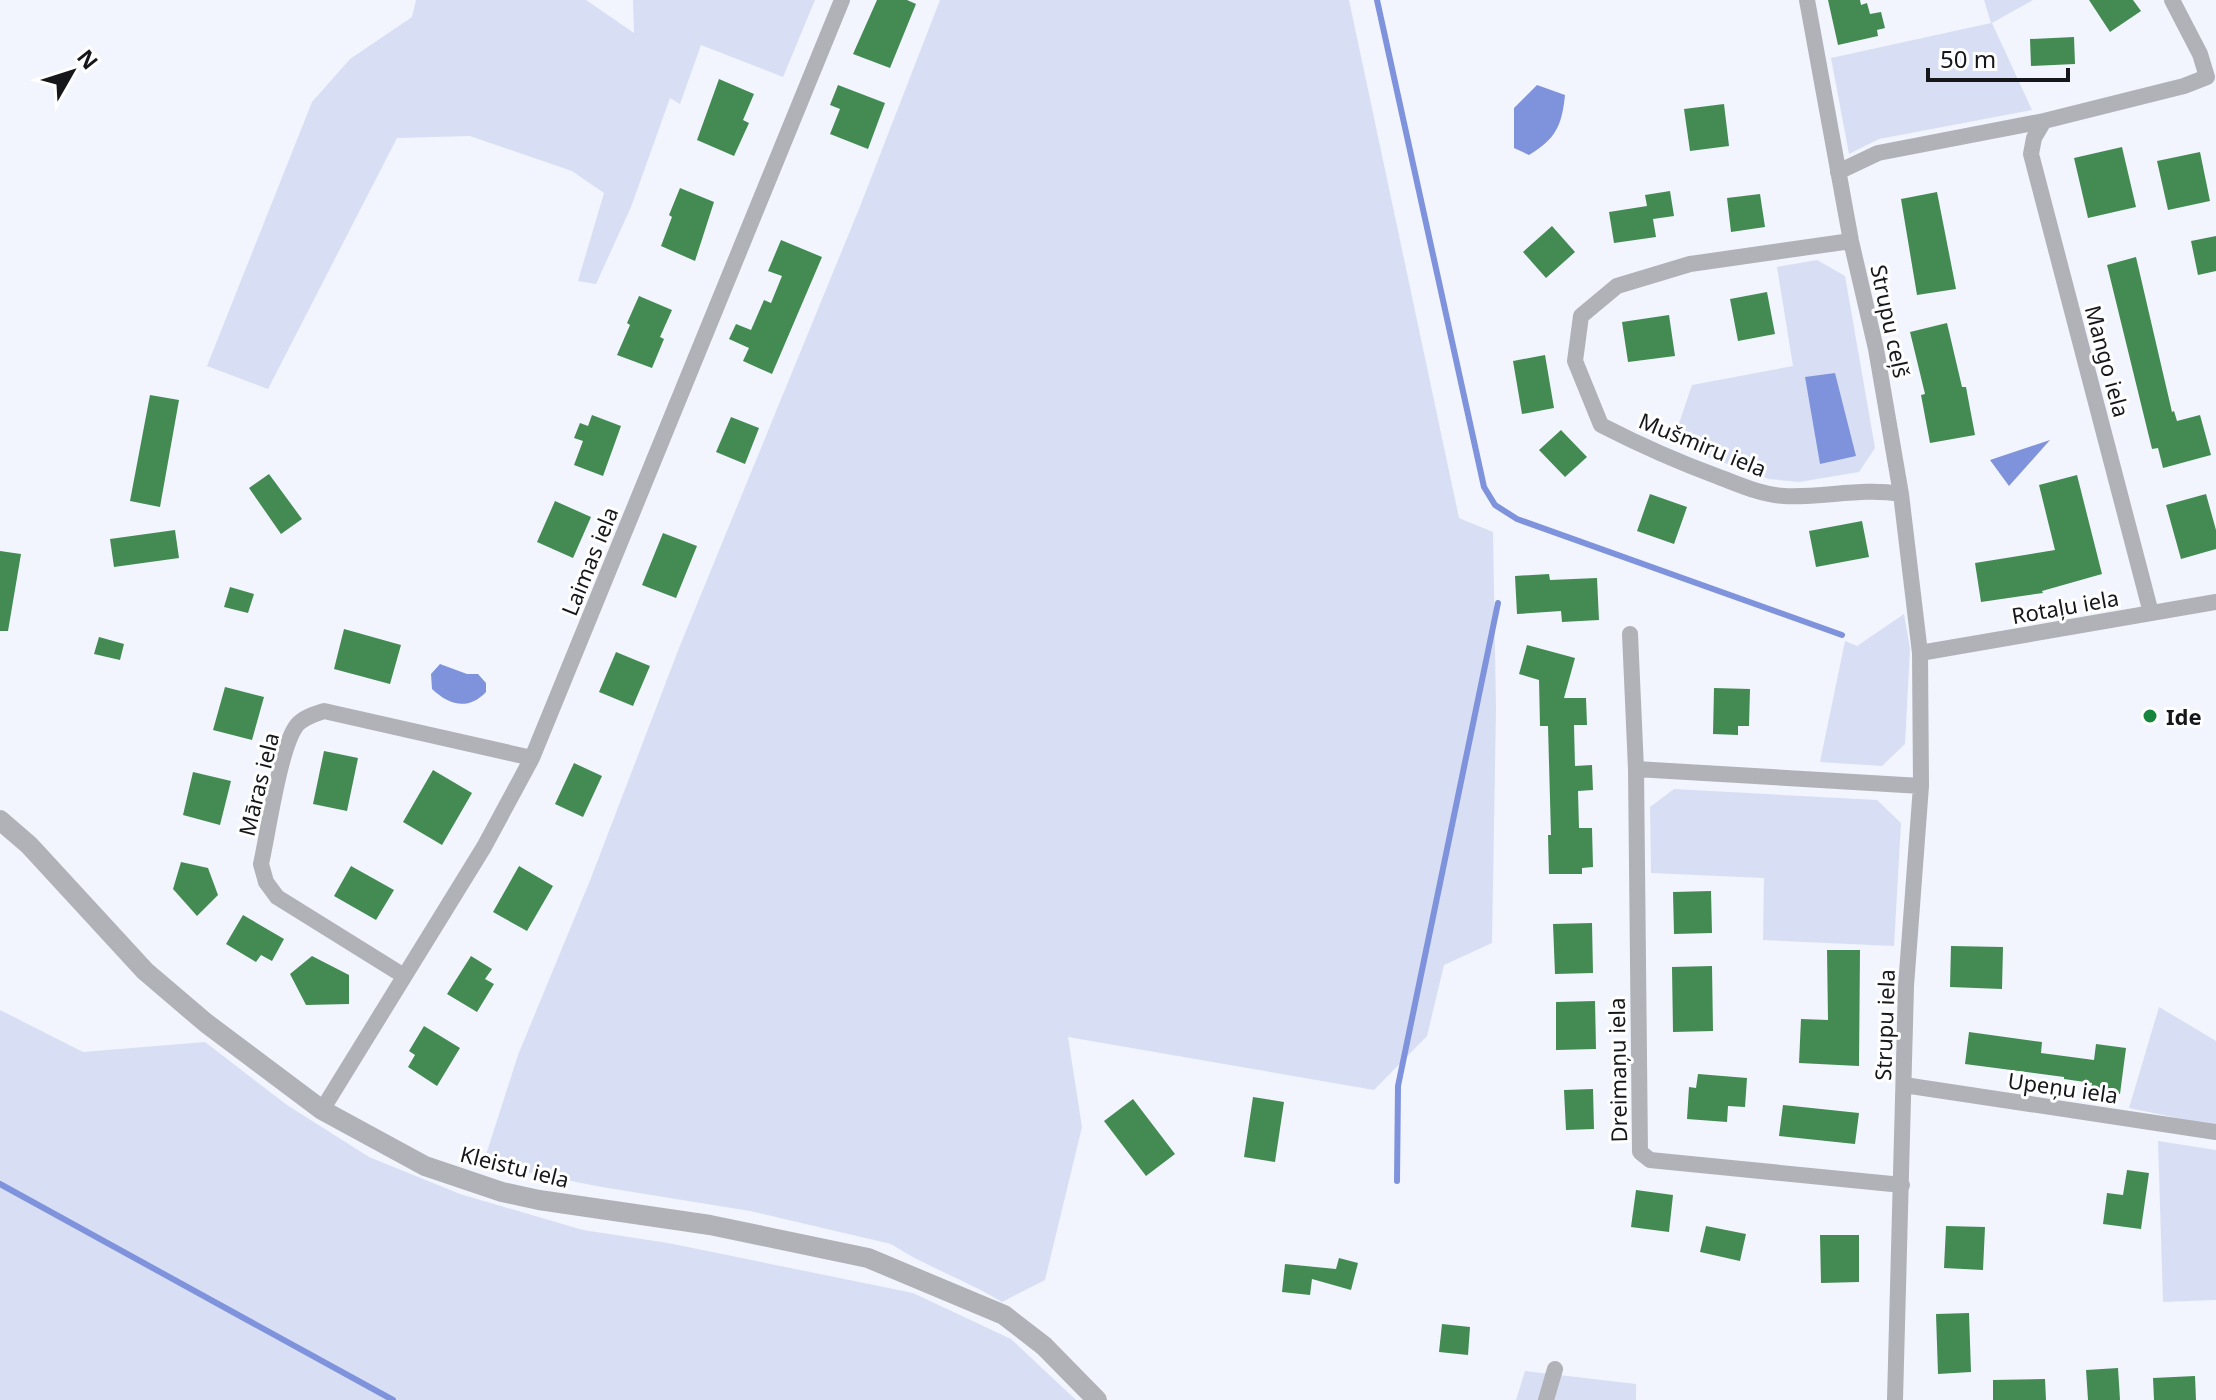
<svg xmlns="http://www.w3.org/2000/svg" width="2216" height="1400" font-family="'Noto Sans',sans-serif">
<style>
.green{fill:#d8dff5}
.water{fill:#7f93dc}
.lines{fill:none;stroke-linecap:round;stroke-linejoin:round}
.stream{stroke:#7f93dc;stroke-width:6}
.building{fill:#448b53}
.minor{stroke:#b0b2b7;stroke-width:16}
.tertiary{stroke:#b0b2b7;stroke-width:20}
.poi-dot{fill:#17853c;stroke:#fff;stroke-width:3}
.labels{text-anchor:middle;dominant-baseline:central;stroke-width:6;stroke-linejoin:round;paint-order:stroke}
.street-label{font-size:22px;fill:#16171b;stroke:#fff}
.poi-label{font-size:22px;font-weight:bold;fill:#16171b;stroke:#fff;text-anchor:start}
</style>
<rect width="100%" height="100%" fill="#f2f5fe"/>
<path class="green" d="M416 0H586L634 33 633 0H815L783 77 701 45 680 104 670 98 631 207 596 284 578 281 604 193 572 171 470 136 397 138 268 389 207 366 312 102 350 59 412 17Z
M940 0H1349L1459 518 1493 532 1496 709 1492 943 1444 965 1427 1036 1374 1090 1068 1037 1082 1127 1045 1280 1002 1302C966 1280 926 1267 891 1244L750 1211 602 1187 483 1164 518 1055 591 878 679 648 859 209Z
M1984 0H2033L1992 23 2032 110 1879 139 1849 154 1831 58 1991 23Z
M1817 260 1845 276 1875 448 1859 472 1799 482 1769 479 1672 444 1692 385 1793 366 1777 267Z
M1904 614 1910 649 1905 744 1882 766 1820 762 1845 641 1857 646Z
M1674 789 1877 800 1901 823 1894 946 1763 940 1764 878 1651 873 1650 807Z
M2159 1007 2216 1041V1126L2129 1108Z
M0 1010 83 1052 205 1042 287 1105 369 1157 460 1194 583 1230 668 1243 913 1293 1011 1339 1076 1400H0Z
M2158 1141 2216 1150V1300L2163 1302Z
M1525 1371 1636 1384V1400H1516Z"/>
<path class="water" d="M1537 85 1565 95C1562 125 1556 139 1529 155L1514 148V108Z
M1835 373 1856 456 1820 464 1805 377Z
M2050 440 2009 486 1990 460Z
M440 664 467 674H478L486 683V692C468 711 449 705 432 689L431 674Z"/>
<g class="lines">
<path class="stream" d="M1377 0 1484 487 1495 505 1517 519 1842 635
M1397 1181 1398 1086 1498 603
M0 1184 393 1400"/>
</g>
<path class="building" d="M877 0H907L916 4 890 68 853 54Z
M1828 0H1860L1861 5 1867 3 1870 14 1881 12 1885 28 1877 30 1878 36 1838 45Z
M2089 0H2133L2141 11 2110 32Z
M2074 37 2075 64 2031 66 2030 39Z
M719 79 754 94 743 120 749 123 734 156 697 140Z
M838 85 885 103 868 149 830 134 840 109 830 105Z
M1724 104 1729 146 1690 151 1684 109Z
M2122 147 2136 207 2088 218 2074 158Z
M2200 152 2210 201 2168 210 2157 161Z
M680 188 714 202 695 261 661 246 672 217 669 215Z
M1670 191 1674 216 1653 219 1656 237 1614 243 1609 212 1647 206 1645 195Z
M1937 192 1956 289 1917 295 1901 199Z
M1760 194 1765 227 1731 232 1727 198Z
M1552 226 1575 252 1546 278 1523 252Z
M2216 236V271L2198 275 2191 241Z
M781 240 822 257 772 374 743 361 749 348 729 339 736 324 751 330 764 300 771 303 782 276 768 271Z
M2136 257 2172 412 2174 411 2177 421 2200 415 2211 455 2163 468 2158 448 2152 449 2107 265Z
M1767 292 1775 334 1738 341 1730 299Z
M639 296 672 310 660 337 664 339 652 368 617 355 630 325 627 323Z
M1669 315 1675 356 1628 362 1622 322Z
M1947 323 1962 387H1966L1975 435 1930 443 1921 395 1925 394 1910 332Z
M1545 355 1554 408 1522 414 1513 361Z
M150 395 179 400 160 507 130 501Z
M592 415 621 426 603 476 574 465 583 441 574 438 580 423 588 426Z
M731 417 759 428 745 464 716 452Z
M1561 430 1587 457 1565 477 1539 450Z
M269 474 302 519 281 534 249 488Z
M2077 475 2102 574 2042 591 2043 593 1981 602 1975 563 2055 550 2039 485Z
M1650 494 1687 507 1674 544 1637 531Z
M2206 494 2216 530V549L2181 559 2166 505Z
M555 501 591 517 573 558 537 542Z
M1862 521 1869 557 1816 567 1809 531Z
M175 530 179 558 114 567 110 539Z
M663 533 697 546 676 598 642 585Z
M0 551 21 554 8 631H0Z
M1549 574 1550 580 1597 578 1599 620 1562 622 1561 611 1517 614 1515 576Z
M230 587 254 594 248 613 224 607Z
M344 629 401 645 390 684 334 669Z
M99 637 124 644 120 660 94 654Z
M1527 645 1575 658 1564 698H1586L1587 725H1574L1575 766 1592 765 1593 790 1578 791 1579 828H1592L1593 867 1582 868V874H1549L1548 835H1551L1548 726H1540L1539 680 1519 674Z
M616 652 650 666 633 706 599 692Z
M225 687 264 697 252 740 213 730Z
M1714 688 1750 689 1749 726H1738V735L1713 734Z
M324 751 358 758 347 811 313 804Z
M574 763 602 776 583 817 555 804Z
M433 770 472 793 442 845 403 822Z
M193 772 231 781 220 825 183 815Z
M181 862 208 868 218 895 197 916 173 889Z
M351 866 394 890 376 920 334 896Z
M519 866 553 886 527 931 493 912Z
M1711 891 1712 933 1674 934 1673 892Z
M243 915 284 939 272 961 261 955 256 962 226 944Z
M1592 923 1593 973 1555 974 1553 924Z
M1951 946 2003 947 2002 989 1950 987Z
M1827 950H1860L1859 1066 1799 1063 1801 1019 1828 1020Z
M312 956 349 975V1004L306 1005 290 974Z
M471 956 492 969 485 979 494 984 477 1012 447 994Z
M1712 966 1713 1031 1673 1032 1672 967Z
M1595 1001 1596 1049 1556 1050V1002Z
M424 1026 460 1048 437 1086 408 1067 415 1055 409 1051Z
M1969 1032 2042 1042 2041 1053 2094 1060 2096 1044 2126 1048 2120 1094 2091 1090 2092 1083 2064 1079V1077L1965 1064Z
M1698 1074 1747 1078 1745 1107 1728 1106 1727 1122 1687 1119 1689 1087 1696 1088Z
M1593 1089 1594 1129 1566 1130 1564 1090Z
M1253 1097 1284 1102 1275 1162 1244 1157Z
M1133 1099 1175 1154 1146 1176 1104 1121Z
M1783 1105 1859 1113 1855 1144 1779 1136Z
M2127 1170 2149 1173 2141 1229 2103 1224 2107 1193 2123 1195Z
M1636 1190 1673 1195 1669 1232 1631 1227Z
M1706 1226 1746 1234 1740 1261 1700 1252Z
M1946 1226 1985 1227 1983 1270 1944 1268Z
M1820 1235H1859V1282L1821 1283Z
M1339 1258 1358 1263 1351 1290 1312 1279 1310 1295 1282 1292 1285 1264 1336 1269Z
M1969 1313 1971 1372 1938 1374 1936 1314Z
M1442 1324 1470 1327 1468 1355 1439 1352Z
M2118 1368 2120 1400H2088L2086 1370Z
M2195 1376 2196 1400H2154L2153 1378Z
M2045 1379 2046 1400H1993V1380Z"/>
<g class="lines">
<path class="minor" d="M1807 0 1851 241 1876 349 1901 494 1920 653 1921 786 1906 986 1895 1400
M2044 121 2034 138 2031 154 2151 613
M1838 172 1878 153 2044 121 2184 86 2207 77 2200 54 2172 0
M1851 241 1690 264 1617 286 1581 316 1575 361 1601 425C1640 445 1678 462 1719 477 1740 485 1762 495 1784 496 1824 498 1862 487 1901 494
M1630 634 1636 769 1640 1152 1650 1160 1902 1185
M1920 653 2216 602
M1636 769 1921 786
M404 976 277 897 266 882 261 864C268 833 280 746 297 725 304 717 315 714 324 711L532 758
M1904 1085 2216 1132
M322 1110 484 847 532 758 842 0
M1546 1400 1555 1369"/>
<path class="tertiary" d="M0 820 29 845 145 971 206 1023 322 1110 425 1166 502 1192 539 1200 710 1225 868 1258 1004 1315 1044 1346 1097 1400"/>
</g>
<circle class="poi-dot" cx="2150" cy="716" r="8"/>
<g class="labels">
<g class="street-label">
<text transform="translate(1891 321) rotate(78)">Strupu ceļš</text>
<text transform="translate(2108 361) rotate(75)">Mango iela</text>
<text transform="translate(1703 444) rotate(22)">Mušmiru iela</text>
<text transform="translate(589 561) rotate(-68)">Laimas iela</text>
<text transform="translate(2065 606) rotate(-10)">Rotaļu iela</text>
<text transform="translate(258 784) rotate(-76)">Māras iela</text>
<text transform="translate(1884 1025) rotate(-88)">Strupu iela</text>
<text transform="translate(1617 1070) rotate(-91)">Dreimaņu iela</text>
<text transform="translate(2063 1087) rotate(8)">Upeņu iela</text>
<text transform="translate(515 1166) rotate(14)">Kleistu iela</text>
</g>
<g class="poi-label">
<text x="2166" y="716">Ide</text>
</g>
</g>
<g transform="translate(72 72) rotate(51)" stroke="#ffffff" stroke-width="6" paint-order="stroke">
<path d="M0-6L14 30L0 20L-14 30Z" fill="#16171b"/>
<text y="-12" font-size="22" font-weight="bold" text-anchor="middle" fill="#16171b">N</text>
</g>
<path d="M1928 68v12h140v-12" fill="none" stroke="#16171b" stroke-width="4"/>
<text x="1940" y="68" font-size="24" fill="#16171b" stroke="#ffffff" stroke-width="6" paint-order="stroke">50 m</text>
</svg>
